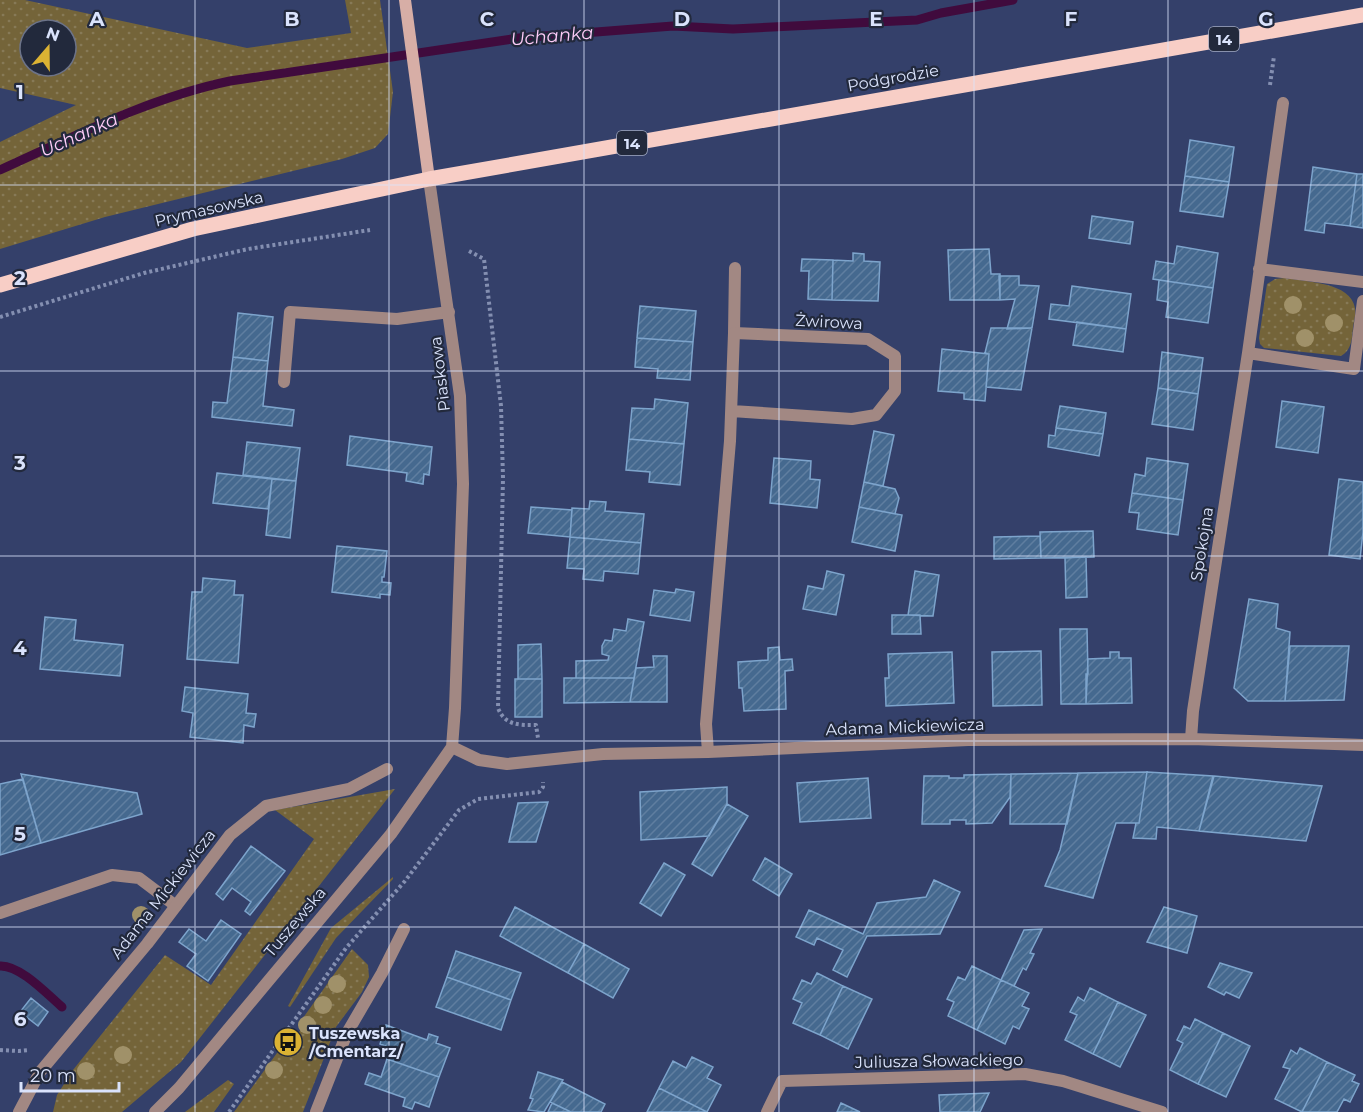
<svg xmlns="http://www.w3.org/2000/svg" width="1363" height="1112" font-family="Montserrat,sans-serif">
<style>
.grass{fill:url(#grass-dots);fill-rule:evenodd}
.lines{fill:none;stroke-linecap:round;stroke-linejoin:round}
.stream{stroke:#400b3d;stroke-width:9}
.building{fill:url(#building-hatch);stroke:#7da4cc;stroke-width:1.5}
.path{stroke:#848fb1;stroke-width:4;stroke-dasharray:3 3;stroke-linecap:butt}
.lane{stroke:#a28883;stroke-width:12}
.street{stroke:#a28883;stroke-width:12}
.secondary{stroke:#d7aea6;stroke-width:12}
.primary{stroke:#f8cec6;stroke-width:15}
.tree{fill:#a09169}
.grid{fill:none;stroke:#dae3fc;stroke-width:1.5;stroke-opacity:0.55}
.labels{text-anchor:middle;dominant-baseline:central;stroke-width:4.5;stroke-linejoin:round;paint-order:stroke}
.shield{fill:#22293c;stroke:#a3abc2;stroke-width:1.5}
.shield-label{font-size:15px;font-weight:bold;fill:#dae3fc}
.street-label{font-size:16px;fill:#dae3fc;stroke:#22293c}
.poi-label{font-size:16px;font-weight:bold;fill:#dae3fc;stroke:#22293c;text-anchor:start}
.water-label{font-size:18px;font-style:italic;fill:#feccf8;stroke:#22293c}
.grid-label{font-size:20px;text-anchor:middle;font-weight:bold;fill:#dae3fc;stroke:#22293c;stroke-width:4.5;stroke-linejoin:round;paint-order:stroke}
</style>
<defs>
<pattern id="grass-dots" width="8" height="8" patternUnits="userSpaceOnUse" patternTransform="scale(1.5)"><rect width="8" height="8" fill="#746439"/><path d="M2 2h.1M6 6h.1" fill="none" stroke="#877a57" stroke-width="1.8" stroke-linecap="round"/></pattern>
<pattern id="building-hatch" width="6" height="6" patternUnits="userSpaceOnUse" patternTransform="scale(1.5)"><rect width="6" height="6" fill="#45698f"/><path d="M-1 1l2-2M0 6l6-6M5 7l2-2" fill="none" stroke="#5f7ea0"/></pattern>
</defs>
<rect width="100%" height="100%" fill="#34406a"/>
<path class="grass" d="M0 0H25L247 48 351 33 345 0H380L393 92 388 134 375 148 342 159 105 217 0 249V142L76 105 0 88ZM30 30H66V66H30Z
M1285 278C1306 282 1351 282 1355 308 1356 314 1354 321 1353 327 1352 338 1352 350 1341 356L1264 348 1260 344 1259 338 1267 284 1275 279Z
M395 789 181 1062 122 1112H53L57 1095 73 1070 165 955 211 985 314 839 275 810Z
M393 877V879L336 938 290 1007 288 1006 331 928Z
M352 949 368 965 369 977 362 992 336 1027 303 1112H234L285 1042 290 1045 302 1028 298 1025Z
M228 1080 234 1084 214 1112H185Z"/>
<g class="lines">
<path class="stream" d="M0 170C75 136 149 98 230 81L519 38 673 26 733 29 917 20 941 13 1013 0
M0 966C20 965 47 994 62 1007"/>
</g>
<path class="building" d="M1190 140 1234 147 1229 182 1185 176Z
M1313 167 1357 174 1350 226 1325 223 1324 233 1305 230Z
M1357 174H1363V228L1350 226Z
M1185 176 1229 182 1223 217 1180 211Z
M1092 216 1133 222 1130 244 1089 238Z
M1177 246 1218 253 1213 288 1153 279 1156 261 1174 264Z
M989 249 991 274H1000V300H950L948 250Z
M853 253 864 254V261L880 262 878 301 832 300 833 260 853 261Z
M802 259 833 260 832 300 808 299 809 271H801Z
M999 276H1019V285L1039 286 1032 328 1007 329 1015 299 1000 300Z
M1159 280 1213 288 1208 323 1166 317 1168 302 1157 300Z
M1072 286 1131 294 1126 329 1049 319 1051 304 1069 306Z
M640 306 696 311 693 342 637 338Z
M238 313 273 317 268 361 233 357Z
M1077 322 1126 329 1123 352 1073 345Z
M991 328H1032L1021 390 986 387 989 354 985 353Z
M637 338 693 342 690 380 657 378 658 369 635 367Z
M942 349 989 354 985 401 964 399V393L938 391Z
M1162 352 1203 358 1198 394 1158 388Z
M233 357 268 361 263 406 294 410 292 426 212 417 213 402 227 403Z
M1158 388 1198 394 1193 430 1152 424Z
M655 399 688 403 684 444 629 439 632 408 654 409Z
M1282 401 1324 407 1318 453 1276 447Z
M1060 406 1106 413 1103 434 1056 428Z
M1056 428 1103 434 1099 456 1048 447 1049 435 1055 436Z
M874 431 894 435 883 486 864 482Z
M350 436 432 447 429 475 424 474 423 484 406 481 407 473 347 465Z
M629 439 684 444 680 485 649 482 650 472 626 470Z
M247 442 300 448 296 481 243 475Z
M774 458 811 461 810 479 820 480 817 508 770 503Z
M1147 458 1188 464 1183 500 1132 493 1135 474 1145 476Z
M217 473 272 479 268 509 213 503Z
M272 479 296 481 290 538 266 535Z
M1339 479 1363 482V532L1360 559 1329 555Z
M864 482 895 489 899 498 895 514 859 507Z
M1132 493 1183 500 1178 535 1137 529 1139 513 1129 512Z
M590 501 606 502 605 511 644 514 641 543 570 537 572 508 589 509Z
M531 507 572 510 570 537 528 533Z
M859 507 902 515 895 551 852 542Z
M1093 531 1094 557 1041 558 1040 532Z
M1040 536 1041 558 994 559V537Z
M570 537 641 543 638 574 604 571 603 581 583 579 584 569 567 568Z
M337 546 387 551 384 577H382V582L391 583 390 595 380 594V598L332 592Z
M1086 557 1087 597 1066 598 1065 558Z
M827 571 844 575 836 615 803 609 808 586 823 589Z
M915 571 939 575 933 616 908 615Z
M203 578 235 581 234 595H243L238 663 187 659 192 592H202Z
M676 589 694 592 690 621 650 615 654 590 675 593Z
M1249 599 1278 604 1276 628 1290 632 1285 701H1248L1234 688Z
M892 615H920L921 634H892Z
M45 617 76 620 74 640 123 645 120 676 40 669Z
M628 619 644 622 634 678H576V661L608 660 609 656 602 654V646L605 640 612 641 614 629 626 631Z
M1060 629H1087L1088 674H1086V704H1061Z
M541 644 542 679H518V645Z
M1290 646H1349L1344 700 1285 701Z
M779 647 780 660 792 659 793 670 785 671 786 709 744 711 742 688H739L738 662 768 660V648Z
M1041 651 1042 705 993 706 992 652Z
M952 652 954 703 886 706 885 678H889L888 654Z
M1110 652H1119V658H1131L1132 703 1086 704 1088 659 1110 658Z
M653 656H667V702H630L636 668 654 667Z
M564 678H634L630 702 564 703Z
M515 679H542V717H515Z
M185 687 248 694 246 713 256 714 254 727 244 725 243 743 190 737 193 713 182 711Z
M1147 772 1213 776 1199 831 1157 827 1156 839 1133 838 1136 823H1139Z
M1147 772 1139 823H1116L1093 898 1045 886 1060 850 1078 773Z
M1078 773 1067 824H1010L1011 774Z
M21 774 137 793 142 814 41 843Z
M1011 774 1010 797 992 823 966 824V820H950V824H922L924 776H949V778H964V775Z
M1214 776 1322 786 1306 841 1199 831Z
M868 778 871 818 800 822 797 783Z
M23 779 41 843 0 855V784Z
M727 787V804L709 836 641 840 640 792Z
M548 802 536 842H509L518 803Z
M727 804 748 816 712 876 692 864Z
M251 846 285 871 250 915 245 911 251 902 232 888 223 900 216 894Z
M765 858 792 874 779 896 753 880Z
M664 863 685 875 661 916 640 903Z
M934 880 960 892 940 934 867 936 847 977 833 970 843 950 817 938 814 945 796 937 809 910 863 934 877 903 926 897Z
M515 907 584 944 568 973 500 936Z
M1164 907 1197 916 1187 953 1147 942Z
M221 920 241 934 208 981 187 966 196 954 179 942 189 929 206 941Z
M1042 929 1030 953 1034 954 1026 970 1023 968 1014 986 1001 980 1024 930Z
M584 944 629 969 613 998 568 973Z
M456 951 521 973 511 1000 447 977Z
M1220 963 1252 973 1239 998 1226 992 1224 995 1208 987Z
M972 966 1001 980 977 1030 948 1016 954 1002 947 999 958 977 965 980Z
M817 973 843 986 820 1035 793 1023 802 1003 793 999 802 980 811 984Z
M447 977 511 1000 501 1030 436 1007Z
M1001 980 1029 993 1022 1006 1029 1009 1019 1029 1013 1026 1005 1044 977 1030Z
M843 986 872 999 848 1049 820 1035Z
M1090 988 1118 1002 1093 1054 1065 1040 1077 1015 1070 1012 1078 997 1084 1001Z
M31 998 48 1012 38 1026 20 1012Z
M1118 1002 1146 1015 1120 1067 1093 1054Z
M1195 1019 1223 1033 1198 1084 1170 1070 1183 1043 1177 1040 1184 1026 1190 1029Z
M386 1025 427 1040 429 1034 438 1037 436 1043 450 1048 439 1077 387 1059 391 1048 380 1044Z
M1223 1033 1250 1046 1226 1097 1198 1084Z
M1300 1048 1327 1062 1302 1112 1275 1099 1290 1069 1283 1067 1291 1050 1297 1054Z
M692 1057 713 1067 707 1078 721 1085 707 1112 659 1088 673 1061 686 1068Z
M387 1059 439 1077 429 1107 415 1102 412 1109 403 1106 405 1098 365 1084 369 1073 381 1077Z
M1327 1062 1355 1075 1352 1081 1359 1084 1350 1102 1344 1099 1337 1112H1302Z
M538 1072 563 1080 544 1112 528 1110 533 1099 530 1098Z
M562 1082 605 1104 601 1112H571L550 1102Z
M659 1088 707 1112H647Z
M989 1093 980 1112H940L939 1095Z
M552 1103 571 1112H548Z
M841 1103 860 1112H837Z"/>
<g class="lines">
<path class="path" d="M1270 85 1274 56
M469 251 484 259 501 406 503 478 498 708C505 726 520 725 536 725L538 738
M0 317 144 273 248 249 370 230
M0 1050 19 1051 29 1050
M229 1112 346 948 405 881 459 810 478 799 539 792 543 787V782"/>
<path class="lane" d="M734 333 735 268
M284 382 290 312 397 319 449 312
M0 913 112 875 139 878 176 906"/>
<path class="street" d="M1259 269 1363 282
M1248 353 1354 369 1363 301
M1191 739 1193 711 1248 353 1283 103
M452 747 479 760 507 764 603 754 708 752 968 740 1191 739 1363 745
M708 752 706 724 730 441 734 333 868 339 895 356V391L876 415 852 419 732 411
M19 1112 40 1072 147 944 230 835 266 806 349 789 387 769
M155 1112 179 1088 391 834 452 747 455 708 463 484 460 396 429 179
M316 1112 347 1033 382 973 404 929
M767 1112 782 1081 1025 1074 1063 1081 1162 1112"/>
<path class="secondary" d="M405 0 429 179"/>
<path class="primary" d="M0 285 193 229 429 179 1363 15"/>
</g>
<g class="tree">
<circle cx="1293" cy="305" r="9"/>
<circle cx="1334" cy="323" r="9"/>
<circle cx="1305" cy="338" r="9"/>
<circle cx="141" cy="915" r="9"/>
<circle cx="337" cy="984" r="9"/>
<circle cx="323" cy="1005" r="9"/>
<circle cx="307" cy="1025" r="9"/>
<circle cx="290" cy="1047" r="9"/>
<circle cx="123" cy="1055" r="9"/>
<circle cx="274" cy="1070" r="9"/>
<circle cx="86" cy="1071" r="9"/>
</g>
<path class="grid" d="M195 0V1112M389 0V1112M584 0V1112M779 0V1112M974 0V1112M1168 0V1112M0 185H1363M0 371H1363M0 556H1363M0 741H1363M0 927H1363"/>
<defs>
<g id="bus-disc" transform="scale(1.5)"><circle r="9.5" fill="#dbb233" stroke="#22293c"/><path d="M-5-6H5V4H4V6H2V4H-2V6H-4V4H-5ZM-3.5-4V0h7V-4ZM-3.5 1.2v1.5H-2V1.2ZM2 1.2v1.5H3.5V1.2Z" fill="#111"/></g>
</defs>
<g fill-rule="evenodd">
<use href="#bus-disc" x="288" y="1042"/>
</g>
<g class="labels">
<g class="shield">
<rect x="1209" y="27" width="30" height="24" rx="4.5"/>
<rect x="617" y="131" width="30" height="24" rx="4.5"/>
</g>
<g class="shield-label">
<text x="1224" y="39">14</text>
<text x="632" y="143">14</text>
</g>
<g class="street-label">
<text transform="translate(893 78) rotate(-10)">Podgrodzie</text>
<text transform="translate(209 209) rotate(-13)">Prymasowska</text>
<text transform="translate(829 322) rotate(3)">Żwirowa</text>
<text transform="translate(440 374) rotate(-97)">Piaskowa</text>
<text transform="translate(1202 544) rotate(-81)">Spokojna</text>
<text transform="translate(905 727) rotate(-2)">Adama Mickiewicza</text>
<text transform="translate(163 894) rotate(-52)">Adama Mickiewicza</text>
<text transform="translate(295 922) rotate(-50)">Tuszewska</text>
<text transform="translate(939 1061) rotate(-1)">Juliusza Słowackiego</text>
</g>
<g class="poi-label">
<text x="309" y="1033">Tuszewska<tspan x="309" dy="18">/Cmentarz/</tspan></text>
</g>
<g class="water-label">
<text transform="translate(552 36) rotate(-5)">Uchanka</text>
<text transform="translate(79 135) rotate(-24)">Uchanka</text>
</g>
</g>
<g class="grid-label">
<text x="97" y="26">A</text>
<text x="292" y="26">B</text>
<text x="487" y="26">C</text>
<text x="682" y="26">D</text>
<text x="876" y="26">E</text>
<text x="1071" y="26">F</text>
<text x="1266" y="26">G</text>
<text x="20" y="99">1</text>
<text x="20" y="285">2</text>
<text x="20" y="470">3</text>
<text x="20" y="655">4</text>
<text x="20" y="841">5</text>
<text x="20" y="1026">6</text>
</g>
<g transform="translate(48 48) rotate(20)"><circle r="28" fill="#22293c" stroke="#6c7389" stroke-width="1.5"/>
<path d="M0-4.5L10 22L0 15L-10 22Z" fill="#dbb233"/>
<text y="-9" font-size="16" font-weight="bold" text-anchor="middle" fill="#dae3fc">N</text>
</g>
<path d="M21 1082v9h98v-9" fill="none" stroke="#dae3fc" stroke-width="3"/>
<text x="30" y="1082" font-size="18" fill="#dae3fc" stroke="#22293c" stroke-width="4.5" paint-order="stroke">20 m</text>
</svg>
